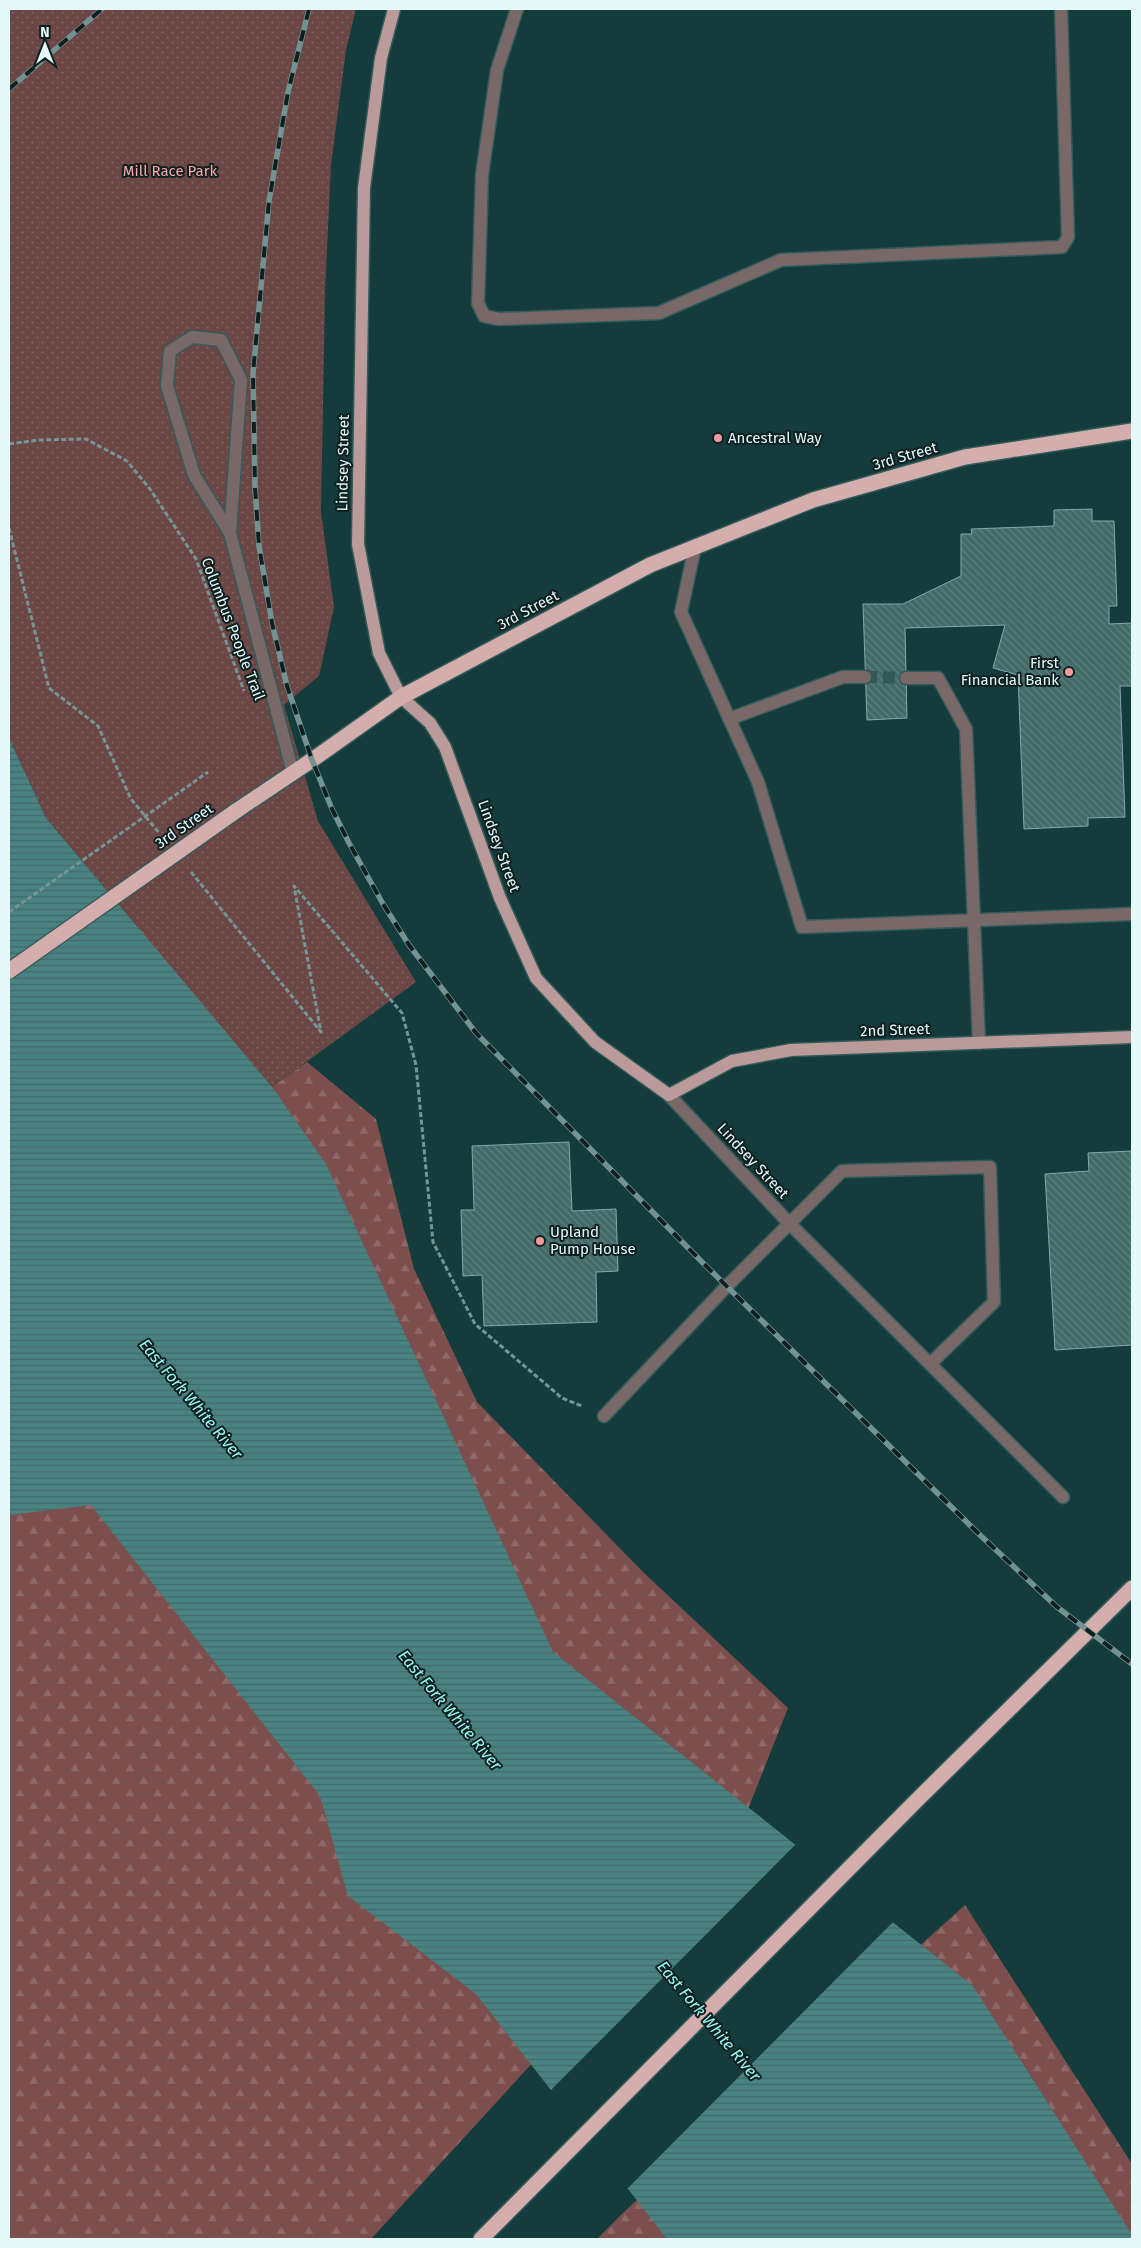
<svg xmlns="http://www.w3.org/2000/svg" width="1141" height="2248" font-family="'Fira Sans',sans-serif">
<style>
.grass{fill:url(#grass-dots)}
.forest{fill:url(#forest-firs)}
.water{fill:url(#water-rules)}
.pier{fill:#143c3c}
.building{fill:url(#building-back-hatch);stroke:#81abaa}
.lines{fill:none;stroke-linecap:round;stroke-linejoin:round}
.minor-tunnel{stroke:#335858;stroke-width:12;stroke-dasharray:12 6;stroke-linecap:butt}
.minor-casing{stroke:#355a5a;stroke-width:15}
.major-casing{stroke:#355a5a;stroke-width:15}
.highway-casing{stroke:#355a5a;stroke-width:18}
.path{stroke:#769595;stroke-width:3;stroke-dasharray:5 2.5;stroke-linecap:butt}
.minor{stroke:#786868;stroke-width:12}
.major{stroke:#ba9b99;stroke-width:12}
.highway{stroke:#d4aead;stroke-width:15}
.rail-casing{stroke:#739292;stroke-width:5.5}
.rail{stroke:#0f2020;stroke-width:4;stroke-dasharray:11;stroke-linecap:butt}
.highway-bridge-casing{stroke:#355a5a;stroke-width:18;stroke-linecap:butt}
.path-bridge{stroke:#769595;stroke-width:3;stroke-dasharray:5 2.5;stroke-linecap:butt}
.highway-bridge{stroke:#d4aead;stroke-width:15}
.poi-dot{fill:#f59b9a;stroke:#0f2020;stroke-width:2}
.labels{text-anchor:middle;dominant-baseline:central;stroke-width:4;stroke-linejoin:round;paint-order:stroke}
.park-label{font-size:15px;fill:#f6a9a7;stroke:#0f2020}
.poi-label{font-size:15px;fill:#e4f9f8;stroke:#0f2020;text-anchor:start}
.street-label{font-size:15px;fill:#e4f9f8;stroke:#0f2020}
.water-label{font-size:16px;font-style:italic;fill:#97f7f5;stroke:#0f2020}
</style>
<defs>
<pattern id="grass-dots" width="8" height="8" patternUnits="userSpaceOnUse" patternTransform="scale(1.25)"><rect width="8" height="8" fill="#6a4645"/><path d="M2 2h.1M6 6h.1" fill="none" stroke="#7f6161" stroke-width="1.8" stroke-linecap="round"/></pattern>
<pattern id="forest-firs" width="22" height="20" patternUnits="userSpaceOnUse" patternTransform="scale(1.25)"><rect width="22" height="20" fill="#7c4f4e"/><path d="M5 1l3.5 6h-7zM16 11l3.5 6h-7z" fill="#8e6968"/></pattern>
<pattern id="water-rules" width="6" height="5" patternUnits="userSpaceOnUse" patternTransform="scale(1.25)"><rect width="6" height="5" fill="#488281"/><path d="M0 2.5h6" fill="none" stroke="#466968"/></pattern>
<pattern id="building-back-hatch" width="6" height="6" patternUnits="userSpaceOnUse" patternTransform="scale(1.25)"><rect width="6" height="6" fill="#426a69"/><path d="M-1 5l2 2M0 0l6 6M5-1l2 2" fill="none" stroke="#5d807f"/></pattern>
</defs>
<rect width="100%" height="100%" fill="#143c3c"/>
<path class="grass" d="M9 9H356L346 50 331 165 325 293 321 512 334 607 319 676 284 705 318 821 416 982 272 1087 46 818 9 738Z"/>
<path class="forest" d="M141 930 272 1087 307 1062 376 1119 414 1269 477 1402 643 1572 788 1708 735 1842 371 2239H9V1022Z
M965 1905 1132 2164V2239H597L627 2209Z"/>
<path class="water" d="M9 738 46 818 272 1087 326 1164 553 1652 973 1986 1132 2235V2239H667L476 1994 348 1896 320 1796 91 1505 9 1515Z"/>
<path class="pier" d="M797 1843 894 1921 626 2190 549 2092Z"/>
<path class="building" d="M1092 509V521H1114L1117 606H1109V624L1132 623V686H1120L1125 817 1088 818V826L1024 829 1018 675 993 668 1005 625 905 628 907 718 867 720 863 604H903L961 576V534H972L971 529 1054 526V510Z
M569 1142 572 1211 616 1209 618 1271 596 1272 597 1322 484 1326 482 1275 463 1276 461 1210H474L472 1146Z
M1132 1151V1345L1055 1350 1045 1174 1089 1171 1088 1153Z"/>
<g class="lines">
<path class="minor-tunnel" d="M865 677 906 678"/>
<g class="minor-casing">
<path id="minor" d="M517 9 497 70 482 175 478 303 484 316 499 319 659 313 781 260 1062 247 1068 237 1061 9
M230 533 194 475 167 386 170 351 192 337 221 340 241 380 230 533 293 773
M695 547 681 612 758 782 802 927 1132 914
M906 678H938L966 729 979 1043
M729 719 843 677H865
M669 1095 789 1223 1063 1497
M604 1416 727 1286 842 1171 990 1167 994 1302 930 1364"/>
</g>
<g class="major-casing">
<path id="major" d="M394 9 381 58 364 188 358 544 379 653 401 697 430 723 445 747 500 898 536 978 595 1042 669 1095 732 1061 791 1050 1132 1037"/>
</g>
<g class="highway-casing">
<path id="highway" d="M236 811 312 760 401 697 650 565 813 500 965 457 1132 431
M481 2239 918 1799 1132 1588"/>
</g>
<path class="path" d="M9 444 38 440 86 439 127 461 150 489 196 559 244 691
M9 528 49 688 98 726 131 799 160 834
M191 872 321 1032 294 886 402 1013 416 1065 433 1242 475 1324 562 1398 582 1406"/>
<use href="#minor" class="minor"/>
<use href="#major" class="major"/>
<use href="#highway" class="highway"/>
<g class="rail-casing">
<path id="rail" d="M309 9 288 92 269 201 253 373 255 487 259 546 272 623 287 686 312 760 332 809 349 843 383 904 409 945 476 1033 702 1262 981 1536 1057 1607 1132 1664
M9 89 102 9"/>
</g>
<use href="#rail" class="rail"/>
<g class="highway-bridge-casing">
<path id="highway-bridge" d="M9 971 236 811"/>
</g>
<path class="path-bridge" d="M9 912 208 772"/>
<use href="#highway-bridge" class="highway-bridge"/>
</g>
<g class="poi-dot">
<circle cx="718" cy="438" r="5"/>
<circle cx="1069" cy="672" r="5"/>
<circle cx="540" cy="1241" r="5"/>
</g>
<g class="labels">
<g class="park-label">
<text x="170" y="171">Mill Race Park</text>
</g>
<g class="poi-label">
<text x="728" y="438">Ancestral Way</text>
<text x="1059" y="663" text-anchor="end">First<tspan x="1059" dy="17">Financial Bank</tspan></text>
<text x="550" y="1232">Upland<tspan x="550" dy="17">Pump House</tspan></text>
</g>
<g class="street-label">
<text transform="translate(905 456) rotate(-16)">3rd Street</text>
<text transform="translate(343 463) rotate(-89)">Lindsey Street</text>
<text transform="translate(528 610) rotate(-28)">3rd Street</text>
<text transform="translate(233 629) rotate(69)">Columbus People Trail</text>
<text transform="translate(184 826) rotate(-35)">3rd Street</text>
<text transform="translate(499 846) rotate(70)">Lindsey Street</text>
<text transform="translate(895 1030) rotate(-2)">2nd Street</text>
<text transform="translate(753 1161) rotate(47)">Lindsey Street</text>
</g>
<g class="water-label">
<text transform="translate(191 1399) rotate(50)">East Fork White River</text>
<text transform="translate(450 1710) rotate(50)">East Fork White River</text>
<text transform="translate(709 2021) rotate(50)">East Fork White River</text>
</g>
</g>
<rect width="1141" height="2248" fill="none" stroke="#e4f9f8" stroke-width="20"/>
<g transform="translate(45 45)" stroke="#0f2020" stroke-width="4" paint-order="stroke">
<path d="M0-4L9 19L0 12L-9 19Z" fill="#e4f9f8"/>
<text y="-8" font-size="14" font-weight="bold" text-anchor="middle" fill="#e4f9f8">N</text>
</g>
</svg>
